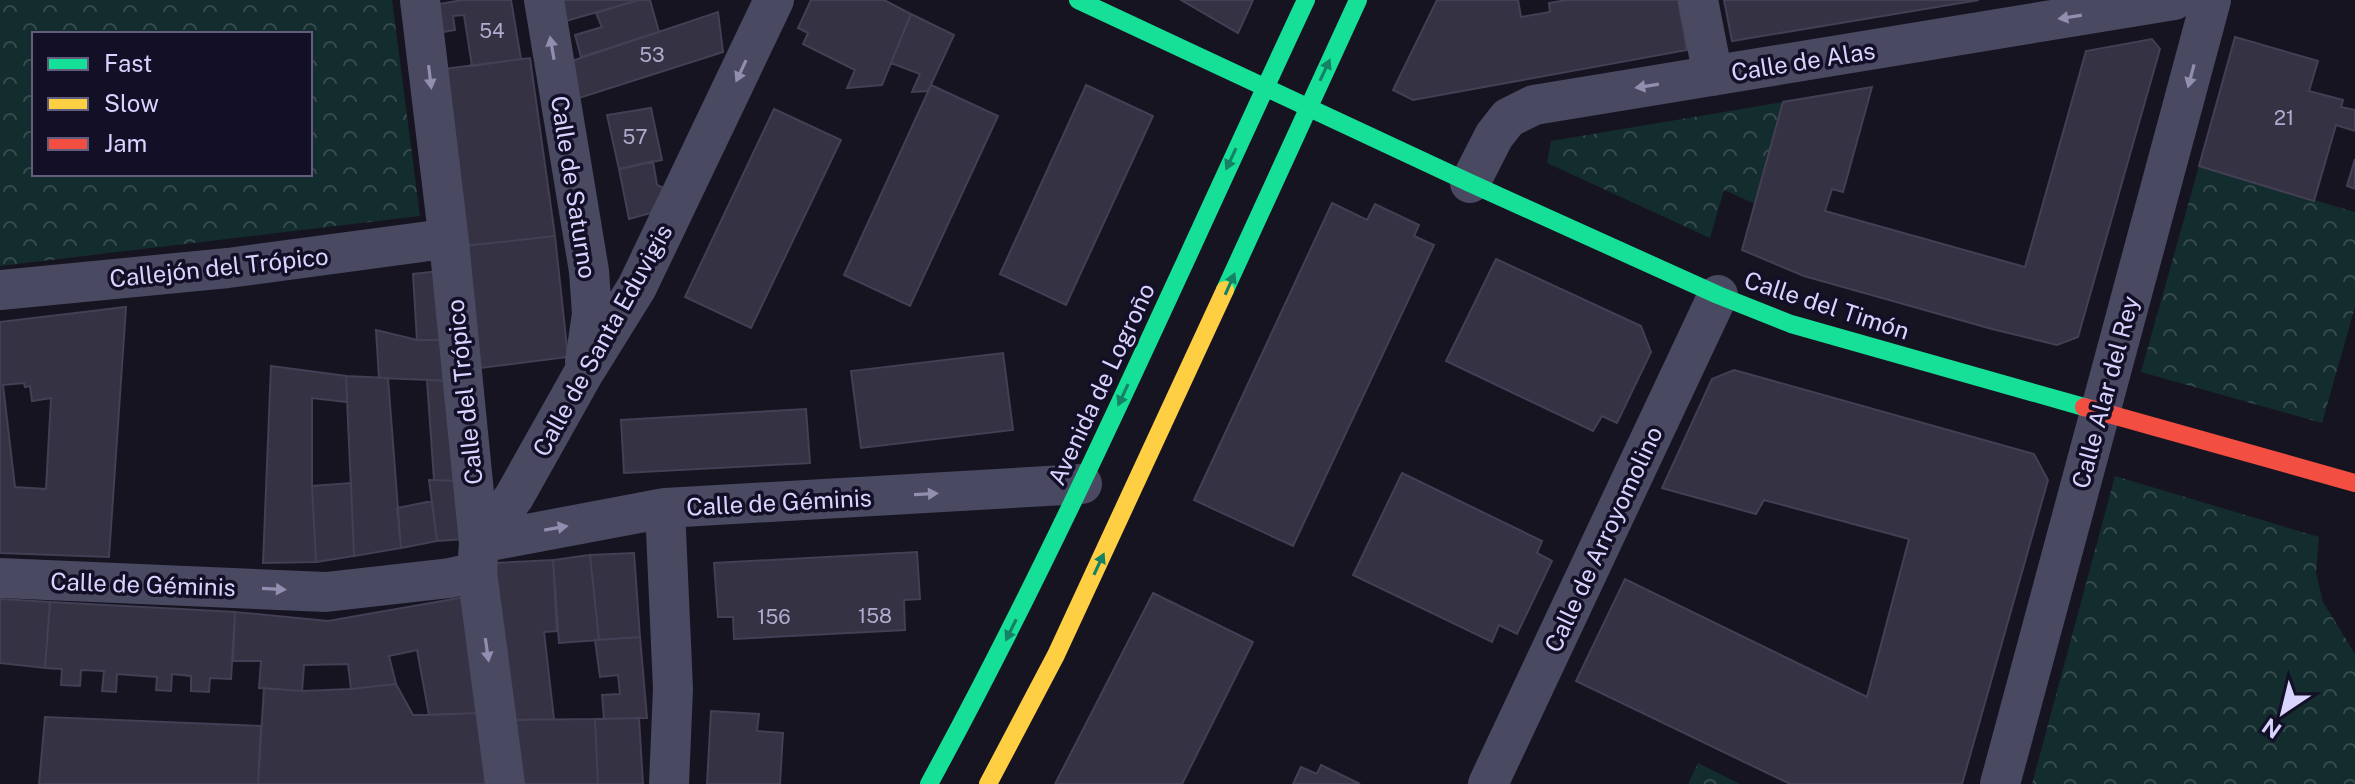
<svg xmlns="http://www.w3.org/2000/svg" width="2355" height="784" font-family="'Public Sans',sans-serif">
<style>
.park{fill:url(#park-crowns);fill-rule:evenodd}
.building{fill:#343243;stroke:#433f54;stroke-width:2;fill-rule:evenodd}
.lines{fill:none;stroke-linecap:round;stroke-linejoin:round}
.street{stroke:#4a4962;stroke-width:40}
.fast{stroke:#16e098;stroke-width:18}
.slow{stroke:#ffcf43;stroke-width:18}
.jam{stroke:#f24e42;stroke-width:18}
.oneway{fill:#928eb0}
.oneway2{fill:#158265}
.labels{text-anchor:middle;dominant-baseline:central;stroke-width:7;stroke-linejoin:round;paint-order:stroke}
.number-label{font-size:20px;fill:#b0acd0}
.street-label{font-size:24px;fill:#d9d4ff;stroke:#130f26}
</style>
<defs>
<pattern id="park-crowns" width="20" height="18" patternUnits="userSpaceOnUse" patternTransform="scale(2)"><rect width="20" height="18" fill="#132c2d"/><path d="M2 6a3 3 0 1 1 6 0M12 15a3 3 0 1 1 6 0" fill="none" stroke="#354a4c"/></pattern>
</defs>
<rect width="100%" height="100%" fill="#161421"/>
<path class="park" d="M0 0H392L420 216 0 266ZM34 34H310V174H34Z
M1783 102 1755 204 1724 190 1710 238 1547 163 1551 141Z
M2199 166 2355 212V307L2322 423 2141 372Z
M2115 476 2319 537 2316 573 2323 602 2355 654V784H2032Z
M1698 763 1740 784H1688Z"/>
<path class="building" d="M462 0H511L521 59 472 66 464 15 453 16 455 30 438 33 434 5Z
M561 0H631L632 2 566 21Z
M637 0H650L659 32 581 57 575 35 602 27 596 13Z
M811 0H884L911 14 882 85 847 88 855 70 803 44 808 33 798 28Z
M1181 0H1253L1238 33Z
M1437 0H1518L1521 17 1550 12 1549 3 1567 0H1678L1687 50 1413 100 1393 90Z
M1724 0H1979L1732 41Z
M718 12 723 52 576 99 569 62Z
M911 14 954 35 928 91 912 92 920 74 891 63Z
M2235 37 2318 61 2309 91 2343 100 2341 107 2355 110V131L2336 125 2314 201 2199 166Z
M2152 39 2160 49 2078 337 2057 345 1992 329 1804 276 1742 250 1783 102 1872 87 1843 192 1832 189 1825 211 2025 267 2086 51Z
M530 58 555 236 464 246 435 70Z
M931 85 998 116 910 306 844 275Z
M1086 85 1153 116 1066 305 1000 274Z
M651 108 662 160 619 169 607 115Z
M774 109 841 140 751 328 685 297Z
M2355 159V189L2347 186Z
M653 161 657 185 664 188 651 213 629 219 619 169Z
M1332 203 1367 220 1375 204 1419 225 1414 236 1434 245 1293 546 1194 500Z
M555 236 568 357 481 368 464 246Z
M1496 259 1641 326 1651 352 1617 423 1602 416 1593 431 1446 361Z
M449 270 453 340H417L413 274Z
M126 307 109 557 0 553V322ZM24 383 25 387 30 386 32 401 51 398 46 489 15 487 3 385Z
M376 330 417 340H453L456 381 379 378Z
M1003 353 1013 430 861 448 851 371Z
M271 366 346 376 347 402 312 398V486L316 562 263 563Z
M1734 370 2034 454 2048 480 1962 784H1790L1576 681 1625 579 1867 697 1909 539 1764 500 1756 514 1662 488 1712 379Z
M346 376 388 378 401 548 354 556Z
M427 380 456 381 462 481 434 480Z
M806 409 810 463 624 473 621 420Z
M1402 473 1542 541 1537 553 1552 561 1517 634 1499 625 1492 642 1353 575Z
M429 480 462 481 466 539 437 541Z
M351 483 354 556 316 562 312 486Z
M432 501 437 541 401 548 397 508Z
M917 552 920 599 904 600 905 630 734 639 733 617H718L714 563Z
M634 553 640 637 599 640 590 555Z
M590 555 599 640 559 643 553 560Z
M553 560 557 631 544 632 554 719 509 720 494 563Z
M1153 593 1253 642 1182 784H1055Z
M465 597 479 713 429 715 417 650 389 656 396 684 351 689 348 664 304 665 302 691 259 688 261 661H233L235 612 328 621Z
M0 599 50 602 45 668 0 663Z
M50 602 235 612 231 679 210 678 209 692 191 691V676L172 674 171 691 156 690 157 677 117 674 116 692 102 691 104 671 81 670 80 686 61 685 62 669 45 668Z
M640 637 647 718 604 719 602 695 620 694 618 675 600 677 595 640Z
M396 684 413 715 479 713 488 784H258L264 688 302 691 351 689Z
M711 711 759 714 757 731 783 733 780 784H707Z
M45 717 261 726 258 784H39Z
M639 718 643 784H598L595 719Z
M595 719 598 784H514L509 720Z
M1321 765 1360 784H1293L1301 767 1317 774Z"/>
<g class="lines">
<path class="street" d="M420 0 449 242 479 543 477 572 505 784
M544 0 589 271 592 314 585 362
M1698 0 1713 76
M1470 183 1494 136 1508 118 1534 105 2174 0
M0 290 228 268 437 240
M665 508 673 689 669 784
M479 543 514 497 583 374 637 287 774 0
M479 543 665 508 1082 484
M0 578 326 592 450 578 477 572
M1488 784 1718 295
M2000 784 2211 0"/>
<path class="fast" d="M1078 0 1470 183 1718 295 1791 324 2084 407
M1225 290 1358 0
M929 784C1068 529 1183 263 1306 0"/>
<path class="slow" d="M988 784 1056 655 1225 290"/>
<path class="jam" d="M2084 407 2355 483"/>
</g>
<defs><path id="oneway-solid" d="M-6-.8H1V-3.2L6.5 0L1 3.2V.8H-6Z" transform="scale(2)"/></defs>
<g class="oneway">
<use href="#oneway-solid" transform="translate(2070 17) rotate(171)"/>
<use href="#oneway-solid" transform="translate(552 48) rotate(-100)"/>
<use href="#oneway-solid" transform="translate(741 71) rotate(115)"/>
<use href="#oneway-solid" transform="translate(2191 76) rotate(105)"/>
<use href="#oneway-solid" transform="translate(430 77) rotate(83)"/>
<use href="#oneway-solid" transform="translate(1647 86) rotate(171)"/>
<use href="#oneway-solid" transform="translate(926 494) rotate(-3)"/>
<use href="#oneway-solid" transform="translate(556 528) rotate(-10)"/>
<use href="#oneway-solid" transform="translate(274 589) rotate(3)"/>
<use href="#oneway-solid" transform="translate(487 650) rotate(82)"/>
</g>
<g class="oneway2">
<use href="#oneway-solid" transform="translate(1325 70) rotate(-65)"/>
<use href="#oneway-solid" transform="translate(1231 159) rotate(115)"/>
<use href="#oneway-solid" transform="translate(1230 284) rotate(-66)"/>
<use href="#oneway-solid" transform="translate(1123 395) rotate(115)"/>
<use href="#oneway-solid" transform="translate(1099 564) rotate(-65)"/>
<use href="#oneway-solid" transform="translate(1011 630) rotate(116)"/>
</g>
<g class="labels">
<g class="number-label">
<text x="492" y="31">54</text>
<text x="652" y="55">53</text>
<text x="2284" y="118">21</text>
<text x="635" y="137">57</text>
<text x="875" y="616">158</text>
<text x="774" y="617">156</text>
</g>
<g class="street-label">
<text transform="translate(1803 61) rotate(-9)">Calle de Alas</text>
<text transform="translate(574 187) rotate(81)">Calle de Saturno</text>
<text transform="translate(219 267) rotate(-6)">Callejón del Trópico</text>
<text transform="translate(1827 305) rotate(18)">Calle del Timón</text>
<text transform="translate(602 340) rotate(-61)">Calle de Santa Eduvigis</text>
<text transform="translate(1101 384) rotate(-65)">Avenida de Logroño</text>
<text transform="translate(464 392) rotate(-96)">Calle del Trópico</text>
<text transform="translate(2105 392) rotate(-75)">Calle Alar del Rey</text>
<text transform="translate(779 502) rotate(-3)">Calle de Géminis</text>
<text transform="translate(1603 539) rotate(-65)">Calle de Arroyomolino</text>
<text transform="translate(143 584) rotate(2)">Calle de Géminis</text>
</g>
</g>
<rect x="32" y="32" width="280" height="144" fill="#130f26" stroke="#625e7d" stroke-width="2"/>
<rect x="48" y="58" width="40" height="12" fill="#16e098" stroke="#625e7d" stroke-width="2"/>
<text x="104" y="72" font-size="24" fill="#d9d4ff">Fast</text>
<rect x="48" y="98" width="40" height="12" fill="#ffcf43" stroke="#625e7d" stroke-width="2"/>
<text x="104" y="112" font-size="24" fill="#d9d4ff">Slow</text>
<rect x="48" y="138" width="40" height="12" fill="#f24e42" stroke="#625e7d" stroke-width="2"/>
<text x="104" y="152" font-size="24" fill="#d9d4ff">Jam</text>
<g transform="translate(2283 712) rotate(215)" stroke="#130f26" stroke-width="6" paint-order="stroke">
<path d="M0-6L14 30L0 20L-14 30Z" fill="#d9d4ff"/>
<text y="-12" font-size="22" font-weight="bold" text-anchor="middle" fill="#d9d4ff">N</text>
</g>
</svg>
